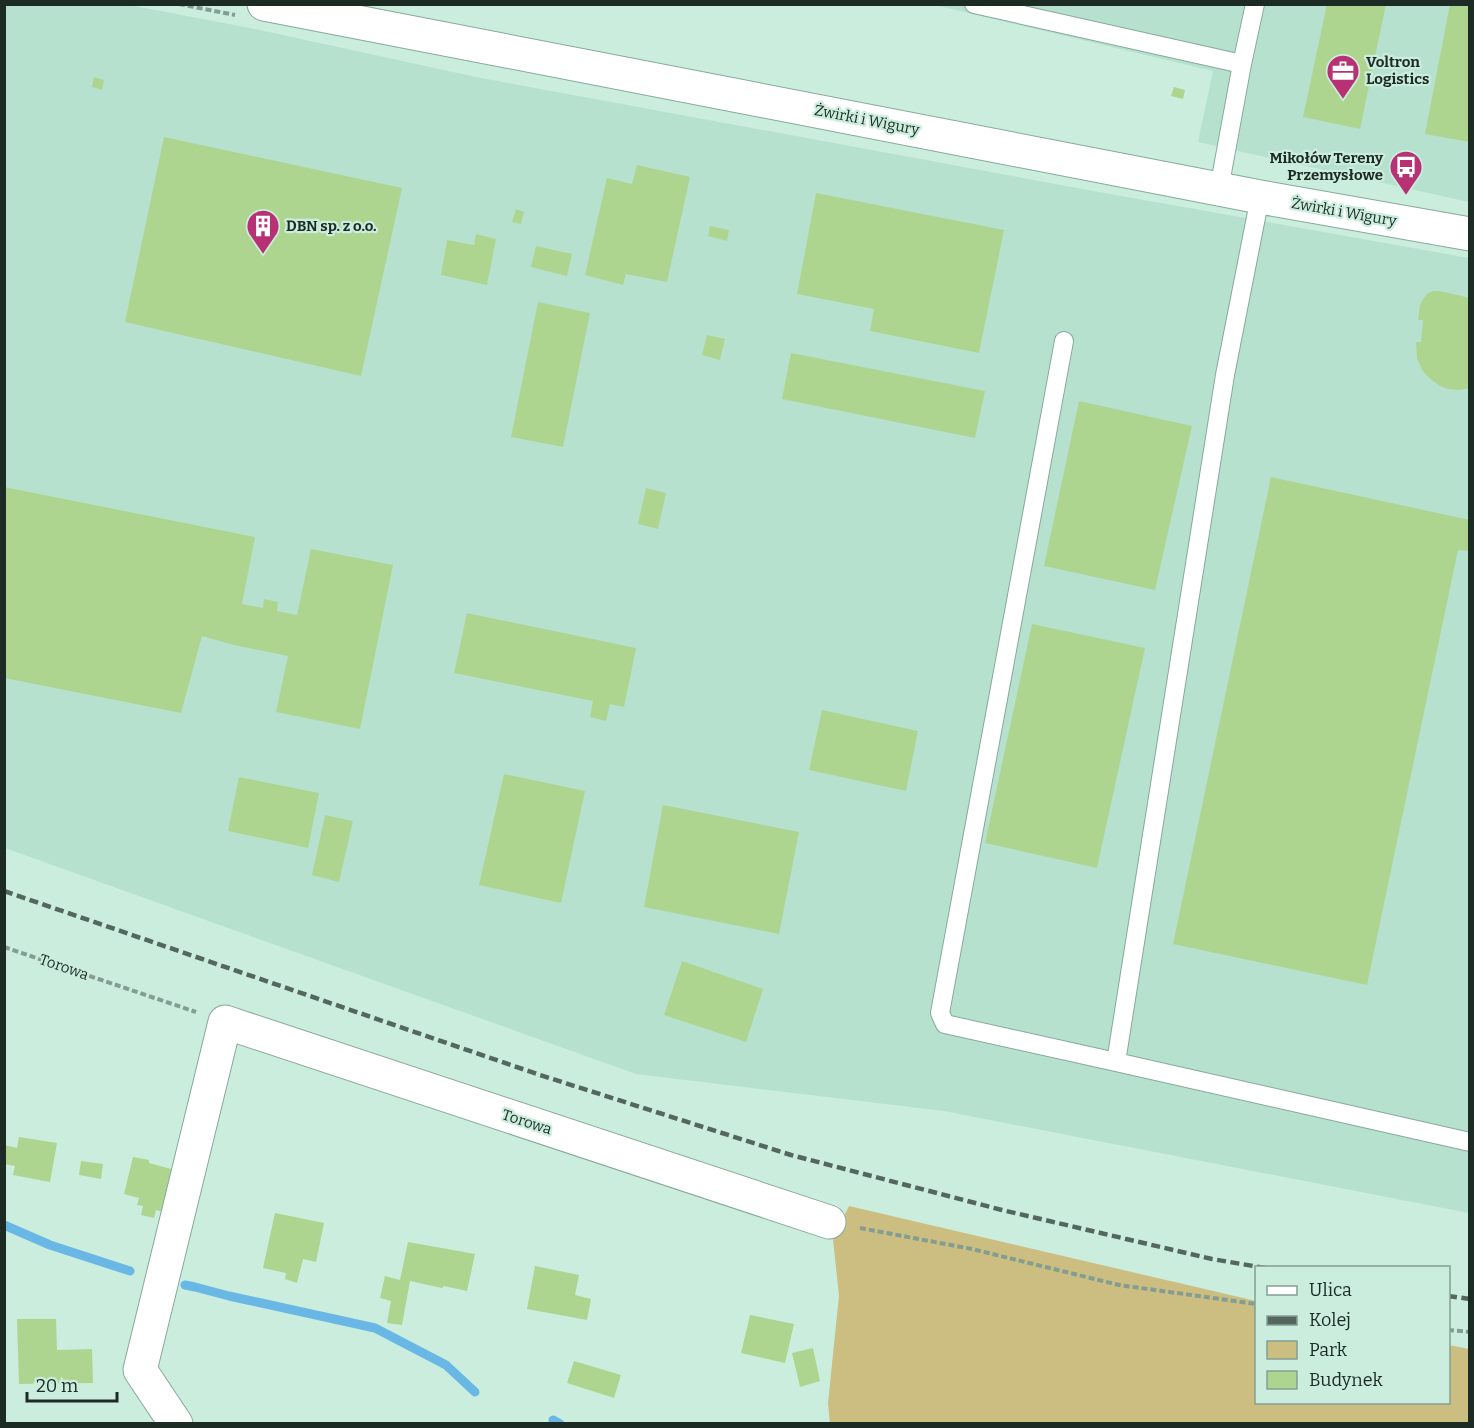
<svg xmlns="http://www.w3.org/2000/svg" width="1474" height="1428" font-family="Bitter,serif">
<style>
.built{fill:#b6e1cf}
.green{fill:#cbbe80}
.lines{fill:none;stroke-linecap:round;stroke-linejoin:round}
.stream{stroke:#69b7e4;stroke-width:9}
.building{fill:#aed590}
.service-casing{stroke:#87a99a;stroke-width:20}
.minor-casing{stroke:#87a99a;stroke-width:35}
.tertiary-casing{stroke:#87a99a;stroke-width:35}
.path{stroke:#839d92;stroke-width:4;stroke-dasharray:6 3;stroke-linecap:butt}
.service{stroke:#fff;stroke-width:18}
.minor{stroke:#fff;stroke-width:33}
.tertiary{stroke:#fff;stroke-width:33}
.rail{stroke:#53675e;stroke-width:4.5;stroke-dasharray:9 4.5;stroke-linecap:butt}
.labels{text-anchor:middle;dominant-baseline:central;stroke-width:4.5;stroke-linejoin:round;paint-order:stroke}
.poi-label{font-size:15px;font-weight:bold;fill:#1d2b25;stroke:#caeddd;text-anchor:start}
.street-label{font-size:15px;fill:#1d2b25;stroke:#caeddd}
</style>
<rect width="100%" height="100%" fill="#caeddd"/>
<path class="built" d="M5 5H129L250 28 476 77 1099 192 1469 258V1213L944 1111 636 1074 5 848Z
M935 5H1469V202L1198 142 1213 71Z"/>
<path class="green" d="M849 1206 1256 1301V1402H1448L1449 1345 1469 1349V1423L830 1424 828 1403 839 1296 833 1239Z"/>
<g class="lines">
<path class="stream" d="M4 1225 50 1245 130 1271
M185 1285 195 1287 229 1296 375 1328 446 1365 475 1392
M553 1420 560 1424"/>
</g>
<path class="building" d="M1327 4H1386L1360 129 1303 117Z
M1450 4H1470V142L1425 134Z
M94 77 104 80 102 90 92 87Z
M1174 87 1185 90 1183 99 1171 96Z
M164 137 402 188 361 376 125 322Z
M637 165 690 177 667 282 626 274 623 285 585 275 607 178 632 184Z
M816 193 1004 230 979 353 870 331 874 309 797 294Z
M516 209 524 212 521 224 512 222Z
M710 226 729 230 727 241 708 236Z
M476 234 496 239 487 285 441 275 447 240 474 245Z
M536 246 572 254 567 276 531 267Z
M1433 291H1440L1470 298V388L1459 390 1448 389 1440 386 1428 377 1422 370 1417 358 1416 342H1421L1423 320H1418L1420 305 1422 301 1427 294Z
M538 302 590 313 563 447 511 437Z
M707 335 725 339 720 360 702 355Z
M791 353 985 391 975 438 782 399Z
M1079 401 1192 426 1155 590 1044 566Z
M1271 477 1470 520V551L1458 550 1367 985 1173 944Z
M4 487 255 537 242 604 263 608 264 599 278 602 277 611 297 615 311 549 393 565 360 729 276 712 288 656 234 645 202 636 181 713 4 678Z
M646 488 666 493 658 529 638 524Z
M467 613 636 648 624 707 610 704 606 721 590 717 593 701 454 673Z
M1032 624 1145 648 1097 868 985 843Z
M822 710 918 731 906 791 809 770Z
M504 774 585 791 561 903 479 885Z
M239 777 319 793 308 848 228 831Z
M663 805 799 832 779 934 644 907Z
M325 815 353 821 339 882 312 875Z
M682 961 763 989 746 1042 664 1015Z
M19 1137 57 1143 50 1182 13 1175 15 1166 4 1164V1145L17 1148Z
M133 1157 149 1160V1163L186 1173 174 1215 156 1210 154 1218 141 1215 143 1206 137 1205 139 1198 124 1194Z
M81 1161 103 1164 101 1179 79 1175Z
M275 1213 324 1223 316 1262 303 1259 297 1283 285 1279 286 1273 263 1268Z
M408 1242 475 1254 467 1291 444 1286 442 1288 410 1281 402 1325 387 1323 391 1301 380 1298 385 1276 400 1280Z
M535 1266 579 1275 575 1295 591 1299 587 1320 527 1309Z
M750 1315 794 1324 785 1363 741 1353Z
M17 1319H56L57 1350 92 1349 93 1383 19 1384Z
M813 1348 820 1381 800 1387 792 1353Z
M574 1361 621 1375 614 1398 567 1383Z"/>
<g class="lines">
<g class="service-casing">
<path id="service" d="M974 4 1242 64
M1219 189 1242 64 1255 4
M1260 197 1225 375 1116 1062 1470 1142
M1064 341 940 1013 945 1024 1116 1062"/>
</g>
<g class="minor-casing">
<path id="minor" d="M176 1424 140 1370 225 1022 829 1222"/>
</g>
<g class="tertiary-casing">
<path id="tertiary" d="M264 4 1260 197 1470 234"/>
</g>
<path class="path" d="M179 4 235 15
M4 947 196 1012
M860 1228 972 1249 1119 1285 1256 1304
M1448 1330 1470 1332"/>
<use href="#service" class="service"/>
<use href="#minor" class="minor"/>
<use href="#tertiary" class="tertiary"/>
<path class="rail" d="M4 891 540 1075 791 1155 1002 1210 1212 1259 1265 1268
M1448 1296 1470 1299"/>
</g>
<defs>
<g id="office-pin" transform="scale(1.725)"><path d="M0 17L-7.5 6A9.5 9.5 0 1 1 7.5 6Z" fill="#b73174" stroke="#caeddd"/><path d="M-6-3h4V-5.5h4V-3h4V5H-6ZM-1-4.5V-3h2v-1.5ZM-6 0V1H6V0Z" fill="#fff"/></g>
<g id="bus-pin" transform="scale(1.725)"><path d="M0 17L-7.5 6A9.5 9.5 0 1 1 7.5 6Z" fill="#b73174" stroke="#caeddd"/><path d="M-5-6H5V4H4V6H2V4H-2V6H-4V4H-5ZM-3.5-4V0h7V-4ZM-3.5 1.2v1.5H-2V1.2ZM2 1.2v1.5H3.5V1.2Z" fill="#fff"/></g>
<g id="building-pin" transform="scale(1.725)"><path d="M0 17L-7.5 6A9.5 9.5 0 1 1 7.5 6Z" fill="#b73174" stroke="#caeddd"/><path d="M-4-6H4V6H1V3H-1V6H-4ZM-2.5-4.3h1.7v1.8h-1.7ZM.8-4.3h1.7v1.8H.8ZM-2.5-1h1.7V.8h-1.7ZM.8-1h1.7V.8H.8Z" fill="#fff"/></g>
</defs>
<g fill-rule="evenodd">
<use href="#office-pin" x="1343" y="71"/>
<use href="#bus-pin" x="1406" y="167"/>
<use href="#building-pin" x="263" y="226"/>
</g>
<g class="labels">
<g class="poi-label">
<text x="1366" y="62">Voltron<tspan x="1366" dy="17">Logistics</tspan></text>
<text x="1383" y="158" text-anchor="end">Mikołów Tereny<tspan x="1383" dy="17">Przemysłowe</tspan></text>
<text x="286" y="226">DBN sp. z o.o.</text>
</g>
<g class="street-label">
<text transform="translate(867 120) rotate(11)">Żwirki i Wigury</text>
<text transform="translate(1344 212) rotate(10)">Żwirki i Wigury</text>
<text transform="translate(64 967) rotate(19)">Torowa</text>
<text transform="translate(527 1122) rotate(18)">Torowa</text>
</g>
</g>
<rect width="1474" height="1428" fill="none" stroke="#1d2b25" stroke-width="12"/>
<rect x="1255" y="1266" width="195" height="138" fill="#caeddd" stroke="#859f93" stroke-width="1.5"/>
<rect x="1267" y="1286" width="30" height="9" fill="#ffffff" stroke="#859f93" stroke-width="1.5"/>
<text x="1309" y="1296" font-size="18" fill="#1d2b25">Ulica</text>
<rect x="1267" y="1316" width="30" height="9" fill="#53675e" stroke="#859f93" stroke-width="1.5"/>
<text x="1309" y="1326" font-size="18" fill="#1d2b25">Kolej</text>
<rect x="1267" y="1341" width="30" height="18" fill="#cbbe80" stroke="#859f93" stroke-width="1.5"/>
<text x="1309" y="1356" font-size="18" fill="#1d2b25">Park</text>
<rect x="1267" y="1371" width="30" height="18" fill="#aed590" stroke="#859f93" stroke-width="1.5"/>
<text x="1309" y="1386" font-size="18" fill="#1d2b25">Budynek</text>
<path d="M27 1392v9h90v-9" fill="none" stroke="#1d2b25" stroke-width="3"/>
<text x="36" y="1392" font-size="18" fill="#1d2b25" stroke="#caeddd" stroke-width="4.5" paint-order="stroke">20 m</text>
</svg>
